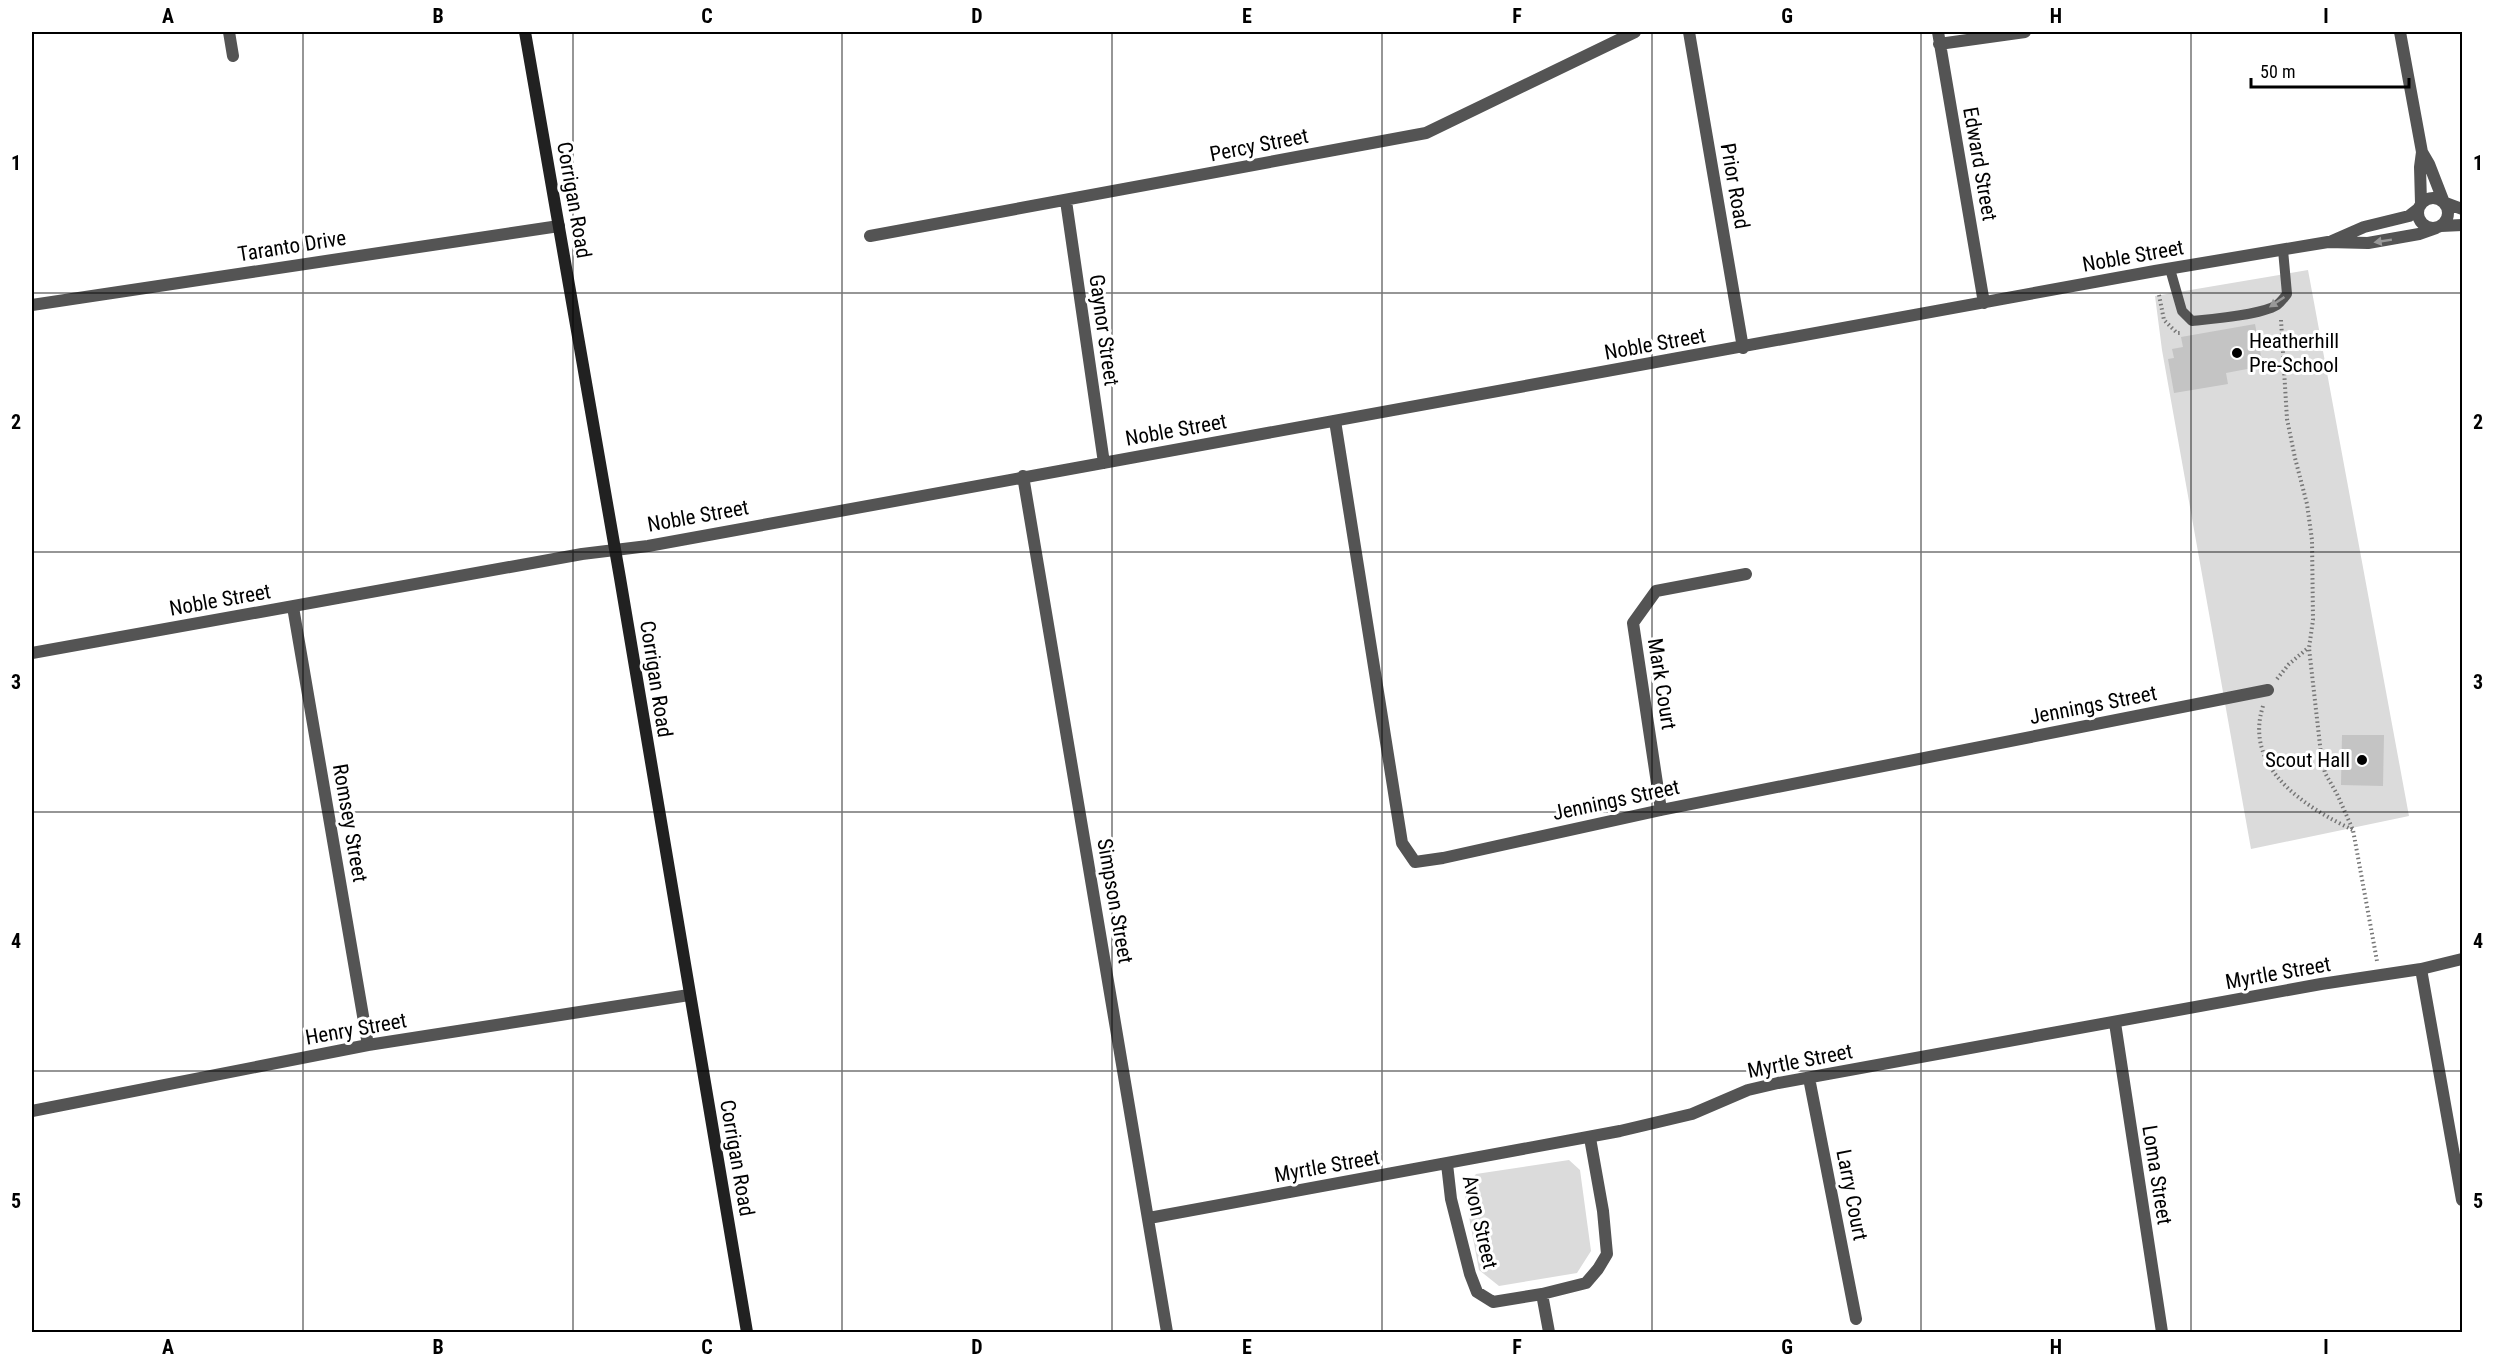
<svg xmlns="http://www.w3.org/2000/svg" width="2494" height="1364" font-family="'Roboto Condensed',sans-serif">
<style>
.green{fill:#dbdbdb}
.building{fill:#c4c4c4}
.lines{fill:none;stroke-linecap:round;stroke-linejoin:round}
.path{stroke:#767676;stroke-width:4;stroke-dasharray:1.5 3;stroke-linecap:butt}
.lane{stroke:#545454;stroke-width:10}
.street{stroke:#545454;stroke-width:12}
.secondary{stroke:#212121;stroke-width:12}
.oneway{fill:#989898}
.grid{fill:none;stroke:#000;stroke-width:1.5;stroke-opacity:0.55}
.poi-dot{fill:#000;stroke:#fff;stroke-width:2}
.labels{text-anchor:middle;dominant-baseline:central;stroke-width:6;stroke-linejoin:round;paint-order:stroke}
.street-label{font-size:21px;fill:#000;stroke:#fff}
.poi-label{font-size:21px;fill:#000;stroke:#fff;text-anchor:start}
.neatline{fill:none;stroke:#000;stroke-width:2}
.grid-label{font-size:20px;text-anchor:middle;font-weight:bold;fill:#000}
</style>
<rect width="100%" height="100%" fill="#fff"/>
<path class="green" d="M2308 270 2409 816 2251 849 2162 350 2155 296Z
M1569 1160 1580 1170 1591 1251 1577 1273 1499 1286 1479 1270 1464 1190 1476 1174Z"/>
<path class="building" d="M2255 324 2263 366 2226 373 2228 384 2174 393 2168 359 2174 358 2172 349 2183 347 2181 337Z
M2342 735H2384L2383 786 2341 785Z"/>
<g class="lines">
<path class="path" d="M2159 295 2164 320 2177 333H2182
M2281 320 2287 419 2295 458 2307 504 2312 540 2313 620 2309 648 2321 754 2325 773 2337 794 2353 830 2377 961
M2277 679 2289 664 2308 648
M2263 706C2243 768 2305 807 2353 830"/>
<path class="lane" d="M2170 269 2182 311 2192 321C2212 319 2261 315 2277 305 2281 302 2284 298 2287 294L2283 250"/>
<path class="street" d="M229 32 233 56
M1689 32 1743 348
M1938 32 1984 303
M2400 32 2422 152 2420 167 2421 203
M1939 44 2025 32
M2422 152 2429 164 2443 200
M2418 213a15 15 0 1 1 30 0a15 15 0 1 1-30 0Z
M1066 201 1104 463
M2446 203 2462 209
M2441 226 2462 225
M870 236 1426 133 1635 32
M2332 241 2364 227 2409 216 2418 209
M32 305 559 226
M1335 421 1402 843 1415 862 1443 858 1661 810 2268 690
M1023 476 1167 1332
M293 607 368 1045
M32 653 582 554 648 546 2155 271 2328 242 2368 243 2419 234 2436 228
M1661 810 1633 623 1656 591 1746 574
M2421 969 2462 1200
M2115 1023 2162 1332
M1809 1078 1856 1319
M32 1111 368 1045 689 995
M1447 1164 1451 1199 1470 1274 1477 1292 1493 1302 1542 1294
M1149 1218 1620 1131 1692 1114 1748 1090 1778 1083 2321 984 2421 969 2462 959
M1549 1332 1542 1294 1586 1283 1598 1269 1607 1254 1603 1211 1590 1138"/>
<path class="secondary" d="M525 32 620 578 747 1332"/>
</g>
<defs><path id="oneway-solid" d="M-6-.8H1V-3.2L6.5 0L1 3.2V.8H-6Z" transform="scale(1.5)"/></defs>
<g class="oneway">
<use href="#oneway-solid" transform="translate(2383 241) rotate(171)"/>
<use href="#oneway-solid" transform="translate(2277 302) rotate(146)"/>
</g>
<path class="grid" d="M303 32V1332M573 32V1332M842 32V1332M1112 32V1332M1382 32V1332M1652 32V1332M1921 32V1332M2191 32V1332M32 293H2462M32 552H2462M32 812H2462M32 1071H2462"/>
<g class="poi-dot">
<circle cx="2237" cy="353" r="6"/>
<circle cx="2362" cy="760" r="6"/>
</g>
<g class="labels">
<g class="street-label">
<text transform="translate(1259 145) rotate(-11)">Percy Street</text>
<text transform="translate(1980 164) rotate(80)">Edward Street</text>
<text transform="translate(1735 186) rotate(80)">Prior Road</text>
<text transform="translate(574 200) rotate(80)">Corrigan Road</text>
<text transform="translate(292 246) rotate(-9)">Taranto Drive</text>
<text transform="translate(2133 256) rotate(-10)">Noble Street</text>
<text transform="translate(1104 330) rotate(82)">Gaynor Street</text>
<text transform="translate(1655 344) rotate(-10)">Noble Street</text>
<text transform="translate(1176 430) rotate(-10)">Noble Street</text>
<text transform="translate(698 516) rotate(-10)">Noble Street</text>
<text transform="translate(220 600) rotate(-10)">Noble Street</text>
<text transform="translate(656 679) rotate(81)">Corrigan Road</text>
<text transform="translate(1662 684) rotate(81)">Mark Court</text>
<text transform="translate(2093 705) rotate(-11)">Jennings Street</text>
<text transform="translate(1616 800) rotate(-12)">Jennings Street</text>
<text transform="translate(350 823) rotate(80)">Romsey Street</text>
<text transform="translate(1115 901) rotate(80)">Simpson Street</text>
<text transform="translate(2278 973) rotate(-10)">Myrtle Street</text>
<text transform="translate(356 1029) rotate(-10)">Henry Street</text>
<text transform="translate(1800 1061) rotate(-11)">Myrtle Street</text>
<text transform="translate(737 1158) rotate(80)">Corrigan Road</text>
<text transform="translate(1327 1166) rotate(-10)">Myrtle Street</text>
<text transform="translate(2157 1175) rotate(81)">Loma Street</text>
<text transform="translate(1852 1195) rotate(79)">Larry Court</text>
<text transform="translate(1480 1222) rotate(77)">Avon Street</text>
</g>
<g class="poi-label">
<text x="2249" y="341">Heatherhill<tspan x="2249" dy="24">Pre-School</tspan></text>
<text x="2350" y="760" text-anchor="end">Scout Hall</text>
</g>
</g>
<rect width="2494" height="1364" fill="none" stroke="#ffffff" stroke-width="66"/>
<path d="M2251 78v9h158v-9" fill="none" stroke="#000000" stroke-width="3"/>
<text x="2260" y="78" font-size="18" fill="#000000" stroke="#ffffff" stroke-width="4.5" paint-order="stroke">50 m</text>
<rect x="33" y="33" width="2428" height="1298" class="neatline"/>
<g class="grid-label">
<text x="168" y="23">A</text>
<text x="438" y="23">B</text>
<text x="707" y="23">C</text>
<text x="977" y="23">D</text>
<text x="1247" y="23">E</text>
<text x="1517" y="23">F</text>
<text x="1787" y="23">G</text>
<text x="2056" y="23">H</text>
<text x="2326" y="23">I</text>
<text x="16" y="170">1</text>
<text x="2478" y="170">1</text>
<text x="16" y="429">2</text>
<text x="2478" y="429">2</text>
<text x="16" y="689">3</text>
<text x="2478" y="689">3</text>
<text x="16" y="948">4</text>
<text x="2478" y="948">4</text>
<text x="16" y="1208">5</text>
<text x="2478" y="1208">5</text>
<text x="168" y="1354">A</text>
<text x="438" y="1354">B</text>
<text x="707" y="1354">C</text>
<text x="977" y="1354">D</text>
<text x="1247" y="1354">E</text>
<text x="1517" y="1354">F</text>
<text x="1787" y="1354">G</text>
<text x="2056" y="1354">H</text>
<text x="2326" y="1354">I</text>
</g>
</svg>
